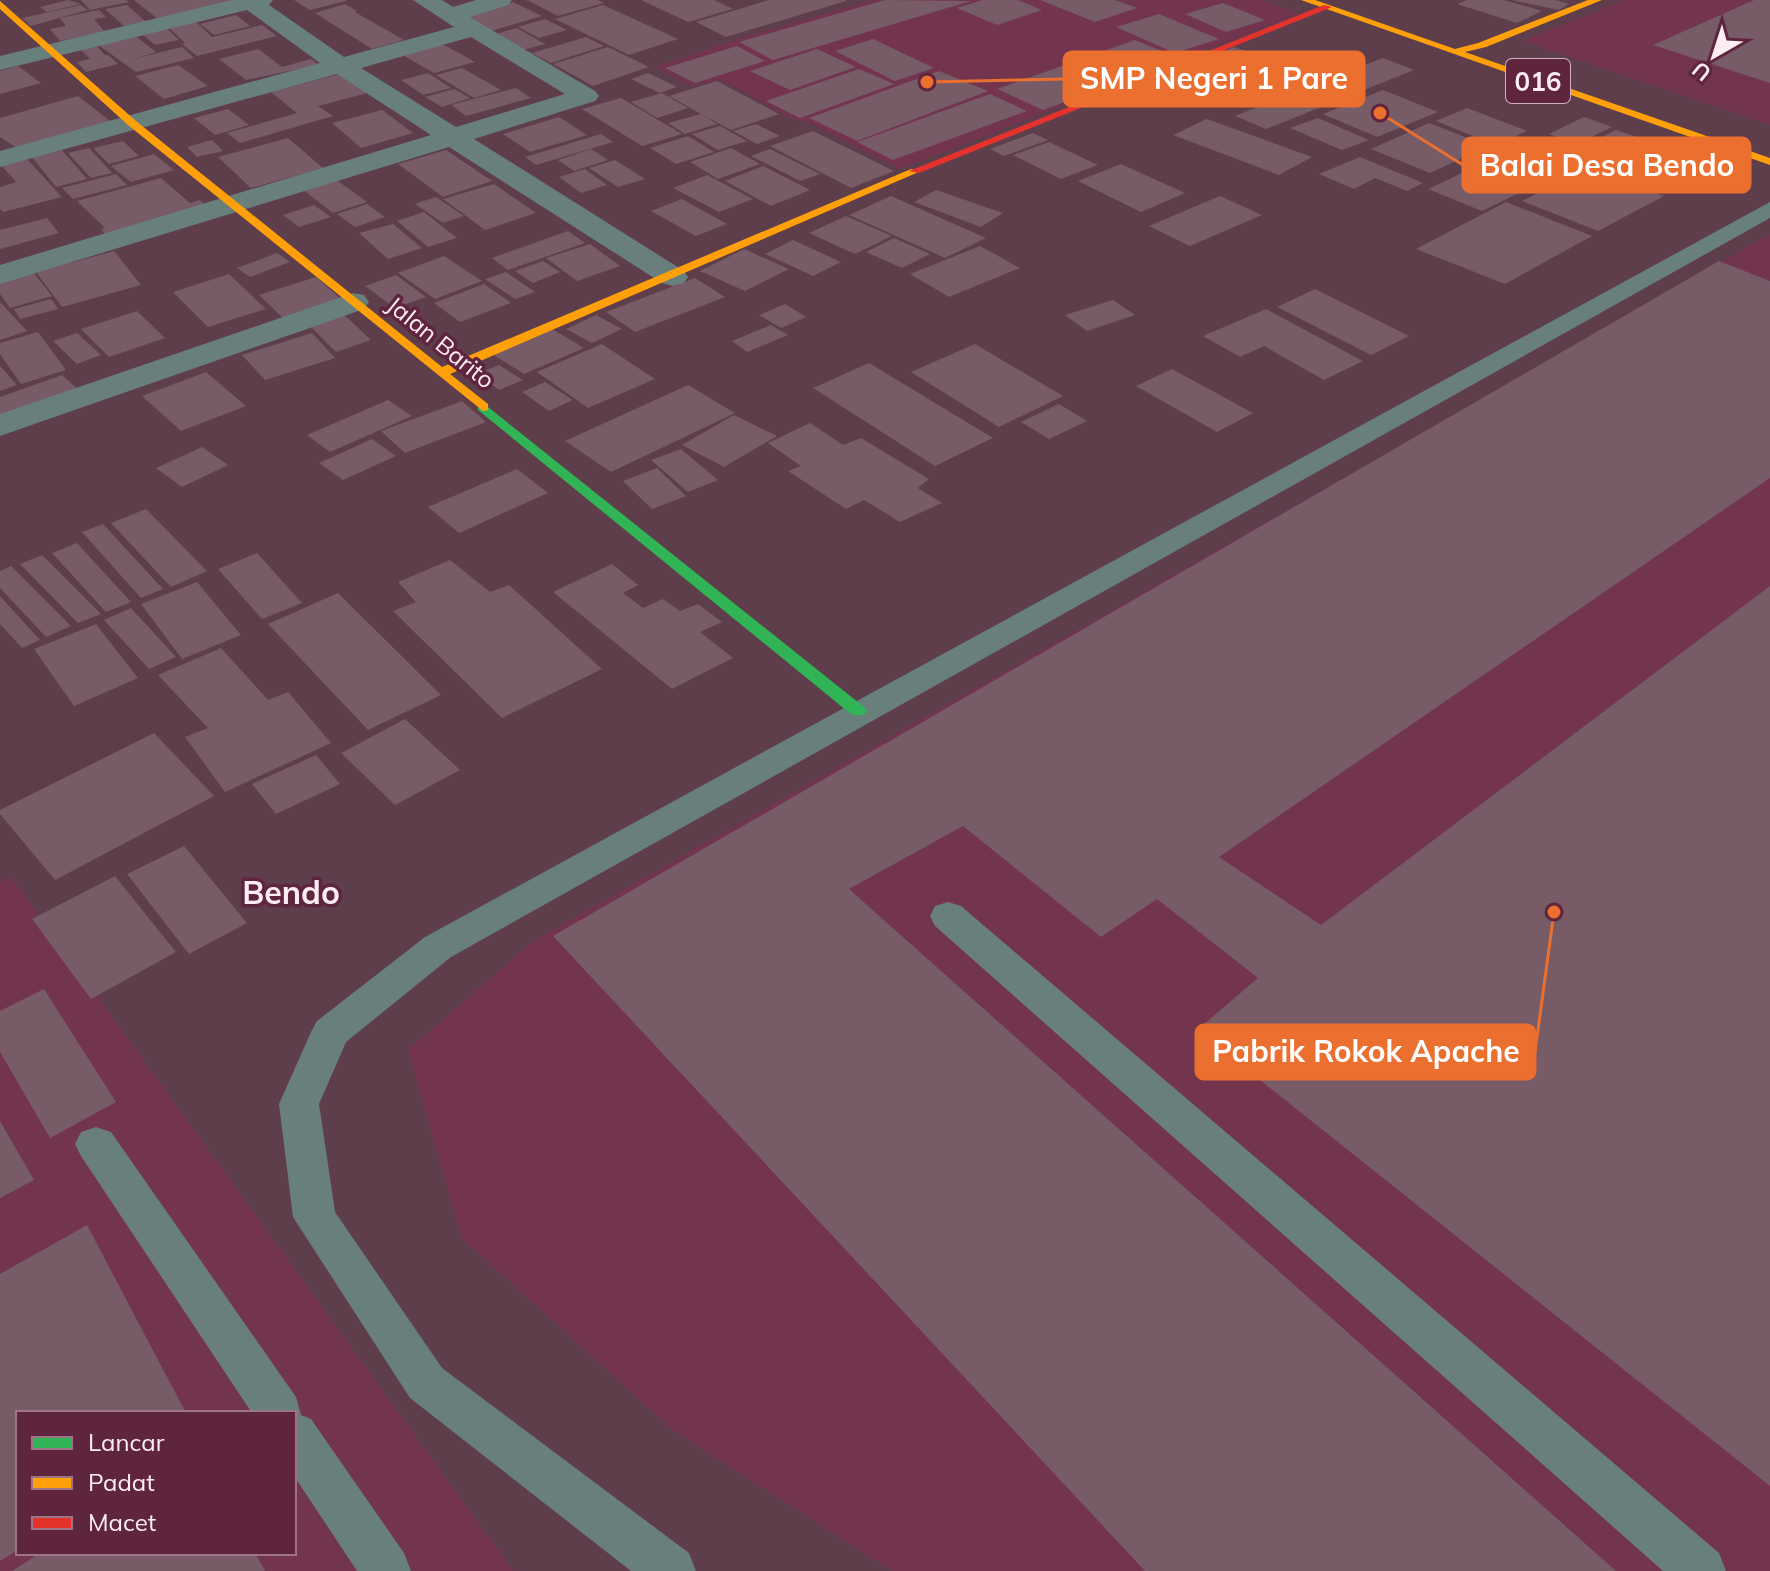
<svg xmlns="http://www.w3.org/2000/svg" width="1770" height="1571" font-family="Mulish,sans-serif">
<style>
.built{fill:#73344e;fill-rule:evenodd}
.building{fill:#775b66}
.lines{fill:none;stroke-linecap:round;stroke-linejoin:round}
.lane{fill:#697f7b;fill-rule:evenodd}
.street{fill:#697f7b;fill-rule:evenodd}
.fast{fill:#30b455;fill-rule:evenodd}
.slow{fill:#ff9f0a;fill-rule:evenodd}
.jam{fill:#e5322d;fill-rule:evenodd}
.labels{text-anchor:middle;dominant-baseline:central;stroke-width:7;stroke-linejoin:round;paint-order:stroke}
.far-street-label{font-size:24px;fill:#feeef3;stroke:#60253e}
.shield{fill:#60253e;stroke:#cfb2bd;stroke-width:2}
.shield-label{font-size:26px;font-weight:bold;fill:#feeef3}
.quarter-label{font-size:32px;font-weight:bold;fill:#feeef3;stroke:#60253e}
.leader{fill:none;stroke:#eb6f2f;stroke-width:3}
.callout-dot{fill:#eb6f2f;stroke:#60253e;stroke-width:3}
.callout{fill:#eb6f2f;stroke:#eb6f2f;stroke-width:3}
.callout-label{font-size:30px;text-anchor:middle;font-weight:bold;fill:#fff}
</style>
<rect width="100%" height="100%" fill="#5f3e4b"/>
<path class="built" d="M873 0H1261L1300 14 900 169 805 121 792 119 720 79 692 86 656 67 735 40Z
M1624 0H1770V125L1523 41Z
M1770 234V1571H892L674 1431 462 1238 408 1050 532 942Z
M11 877 513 1571H0V883ZM18 1413H294V1553H18Z"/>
<path class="building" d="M68 0 81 4 47 12 40 7Z
M81 0H126L129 2 90 10Z
M134 0H237L159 20Z
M294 0H346V1L310 10Z
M527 0H598L604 3 558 16Z
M641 0H714L733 9 688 22Z
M769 0H846V1L726 37 696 22Z
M885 0 971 1 773 60 739 42Z
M982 0H1018L1042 10 997 25 957 8Z
M1040 0H1115L1137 8 1095 22Z
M1467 0H1504L1542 11 1517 23 1457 4Z
M1511 0H1555L1569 4 1559 10Z
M1754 0H1770V83L1653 45Z
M513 2 542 16 491 31 462 16Z
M1223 3 1265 20 1226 32 1185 14Z
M345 4 357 11 355 12 404 40 372 49 315 13Z
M81 5 88 10 31 26 22 18Z
M127 5 146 22 124 26 105 9Z
M603 5 678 39 629 55 555 19Z
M99 10 106 17 94 19 105 32 60 41 50 29 66 26 60 18Z
M1159 14 1219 39 1175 53 1116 27Z
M236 15 250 26 214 35 200 24Z
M545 19 567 30 539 38 518 27Z
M195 21 212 37 262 25 277 36 197 56 182 44 194 40 185 43 168 27Z
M517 28 545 44 519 51 492 35Z
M167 29 179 40 155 45 142 34Z
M134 35 156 52 133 59 182 47 194 58 136 72 97 44Z
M586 37 604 46 551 63 532 53Z
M873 39 934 68 895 81 835 51Z
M1135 40 1181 59 1043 110 997 89Z
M439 42 475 62 434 73 399 53Z
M94 43 105 55H108L118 64 86 72 77 62 90 59 78 47Z
M737 46 765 61 695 83 665 68Z
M608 47 649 67 593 86 553 64Z
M1234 47 1318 76 1266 100 1181 69Z
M258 49 282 67 311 59 319 65 246 80 219 59Z
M817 49 856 67 790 90 750 71Z
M1383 58 1414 70 1266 129 1235 116Z
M178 65 208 86 164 99 135 76Z
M18 66 41 83 0 94V71Z
M462 68 501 90 474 98 436 75Z
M859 69 894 84 800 118 766 101Z
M939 71 988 91 857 141 809 118Z
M348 72 375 91 318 106 333 116 240 143 227 133 297 113 271 92Z
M428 73 451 88 423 95 401 80Z
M648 73 677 87 660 93 631 79Z
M717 81 779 114 731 130 703 115 717 124 685 134 668 123 701 114 669 96Z
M516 88 531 98 466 116 451 105Z
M454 89 470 98 442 107 425 97Z
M1383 90 1438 112 1377 137 1323 114Z
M662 93 688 108 657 118 631 102Z
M990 94 1027 111 893 160 857 142Z
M78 96 114 124 20 150 0 137V118Z
M621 98 682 134 642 146 582 109Z
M1467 108 1527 131 1495 145 1436 121Z
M228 109 249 125 215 135 194 118Z
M382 110 413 133 361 148 332 123Z
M559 117 587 135 530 152 503 134Z
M1584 117 1612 127 1577 144 1549 134Z
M1318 118 1369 140 1342 150 1290 128Z
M1207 119 1312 157 1279 175 1173 135Z
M1429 123 1488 146 1430 173 1371 149Z
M756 124 780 136 757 144 733 131Z
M720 126 747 141 718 150 692 134Z
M1616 130 1646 140 1606 161 1576 150Z
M813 131 894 171 851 188 770 146Z
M1033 133 1048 140 1004 156 990 149Z
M601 134 613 142 536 165 525 157Z
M688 136 714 152 676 164 650 148Z
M288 138 323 168 251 188 218 157Z
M212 140 223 151 197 157 187 147Z
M123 141 139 156 109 164 93 148Z
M1049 142 1098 165 1061 179 1013 155Z
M1524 144 1578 164 1482 211 1428 189Z
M89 148 112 173 91 178 68 153Z
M731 148 760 164 718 179 690 162Z
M591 149 608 160 574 171 558 160Z
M770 149 820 174 800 181 751 156Z
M62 150 87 179 56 187 32 157Z
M446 150 492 181 443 197 398 164Z
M154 154 174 170 131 182 111 166Z
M1360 157 1423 183 1407 191 1375 178 1354 189 1319 174Z
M27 159 62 197 3 212 0 209V187L16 182 1 165Z
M615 160 645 179 618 187 589 168Z
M1121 164 1185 193 1141 212 1078 181Z
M763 166 810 190 771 206 725 181Z
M1588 168 1664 196 1598 231 1522 201Z
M585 169 607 185 581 193 559 177Z
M116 174 127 185 73 199 62 188Z
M707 175 753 199 719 212 673 188Z
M331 176 367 202 333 213 298 186Z
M161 178 190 203 200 200 208 207 108 237 101 229 105 228 77 201Z
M494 184 536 213 485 230 443 199Z
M936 190 1003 213 981 227 914 202Z
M891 196 986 238 945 258 849 215Z
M1220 196 1262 215 1190 246 1149 226Z
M436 197 464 216 443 223 415 204Z
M682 199 727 224 696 236 651 211Z
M1506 202 1592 236 1505 284 1416 249Z
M367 204 385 217 355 227 337 214Z
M314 205 331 217 299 227 283 215Z
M424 212 457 238 428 247 397 221Z
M846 216 892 236 855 254 809 233Z
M47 218 59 233 0 249V230Z
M393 224 422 248 388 259 359 233Z
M568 231 585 243 508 270 492 258Z
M894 238 930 254 902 268 866 252Z
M793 240 841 262 813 276 765 254Z
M590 244 620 266 577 281 546 258Z
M980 246 1020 268 949 297 910 274Z
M744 249 789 269 745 291 700 271Z
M114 251 141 285 62 307 36 272Z
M277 253 290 262 250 277 237 268Z
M444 256 482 281 435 299 398 273Z
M543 261 560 272 533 283 515 271Z
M1719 261 1770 281V478L1219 857 1321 925 1770 586V1486L1197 1030 1258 978 1157 899 1101 937 963 826 849 889 1616 1571H1145L553 936Z
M30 268 52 296 10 308 0 294V277Z
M506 272 535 292 515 299 485 279Z
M229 274 266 309 208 327 173 292Z
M396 275 426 297 395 308 365 286Z
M316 277 342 300 284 319 259 295Z
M695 278 725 297 635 332 606 312Z
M484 284 511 303 460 322 434 303Z
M1315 289 1409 336 1371 355 1277 307Z
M51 299 58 309 20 319 14 309Z
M1113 300 1135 315 1087 331 1065 315Z
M0 302 27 331 0 340Z
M785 304 806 317 781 328 759 315Z
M1266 309 1363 361 1324 380 1264 346 1240 357 1203 336Z
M137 311 165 338 109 357 81 329Z
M342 313 371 340 336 352 308 324Z
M596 315 622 329 592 343 566 329Z
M771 325 788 335 747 352 732 341Z
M552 329 584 348 524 374 492 354Z
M38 332 66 370 21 384 0 354V343Z
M77 333 101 355 77 364 53 341Z
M312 333 335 358 265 380 242 355Z
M602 344 655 379 588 408 537 372Z
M975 344 1063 396 999 427 911 372Z
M869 363 993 438 935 466 813 388Z
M499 365 523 380 499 390 476 374Z
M0 366 17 385 0 391Z
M1172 369 1253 413 1217 432 1136 386Z
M206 372 246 406 181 431 142 396Z
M62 375 84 395 0 417V397Z
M545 382 573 400 549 411 522 392Z
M688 385 735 413 611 472 565 441Z
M388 400 412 416 330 452 307 435Z
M462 401 486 422 405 453 381 431Z
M1059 404 1087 421 1049 439 1021 422Z
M734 415 777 436 724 467 682 445Z
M810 423 843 445 861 438 929 479 918 488 942 503 900 522 864 500 846 509 788 471 801 466 768 443Z
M372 439 396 456 343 480 319 463Z
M202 447 228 465 182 487 156 468Z
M681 449 718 480 688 492 651 460Z
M657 468 686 496 652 509 623 481Z
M517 469 548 493 459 533 428 507Z
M146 509 207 571 171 587 111 523Z
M103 524 163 589 141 598 82 532Z
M77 543 131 602 106 612 52 553Z
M257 553 302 603 262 619 218 569Z
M42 555 101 614 78 623 20 564Z
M450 560 490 592 509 585 602 669 502 718 393 611 416 602 398 582Z
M612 564 638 585 623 593 643 608 663 599 680 611 698 604 722 622 700 632 733 658 672 689 553 592Z
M11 566 71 626 46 637 0 588V571Z
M197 582 241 635 182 659 141 604Z
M338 593 441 695 368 730 268 624Z
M0 596 40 640 22 648 0 624Z
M131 608 176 657 149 669 104 620Z
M96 624 138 678 74 706 34 649Z
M221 648 268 700 288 692 331 743 225 792 185 737 208 728 158 675Z
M405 719 460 770 395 805 341 753Z
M154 733 214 796 55 880 0 814V810Z
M316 755 340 784 276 814 252 784Z
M184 846 247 923 189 954 127 874Z
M115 876 176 952 91 999 32 919Z
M44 989 116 1102 50 1138 0 1052V1011Z
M0 1121 34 1180 0 1198Z
M87 1225 186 1413H18V1550L0 1561V1274Z
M40 1553H255L265 1571H12Z"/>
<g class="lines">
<path class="lane" d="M1770 202V218L451 957 346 1042 319 1104 335 1212 442 1368 689 1553 696 1571H631L410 1398 293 1217 279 1104 311 1032 317 1021 425 937Z
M948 902 961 906 1719 1553 1726 1571H1663L935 926 930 916 935 906Z
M96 1127 111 1132 296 1397 301 1415 311 1419 404 1553 411 1571H357L294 1476V1413H252L81 1156 75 1144 81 1132Z"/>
<path class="street" d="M232 0H273L269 5 344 57 454 27 413 0H442L453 7 476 0H512L508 5 470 17 595 91 599 96 595 101 474 139 684 271 688 277 684 283 673 286 662 283 449 147 0 284V265L431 135 337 74 0 167V151L320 63 247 10 0 70V56ZM471 37 565 94 456 127 361 68Z
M353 293 364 295 369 302 364 309 0 436V414Z"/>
<path class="fast" d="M483 403 864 707 867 711 864 715H852L478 410V404Z"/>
<path class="slow" d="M1301 0H1315L1455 49 1478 43 1588 0H1602L1486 47 1465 52 1770 158V165Z
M0 1 136 121 442 367 911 169 921 171 450 374 488 404V410L483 411 128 125 0 9Z"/>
<path class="jam" d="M1324 5 1332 7 919 173 909 171Z"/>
</g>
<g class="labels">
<g class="far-street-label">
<text transform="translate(441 342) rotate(39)">Jalan Barito</text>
</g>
<rect class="shield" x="1506" y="59" width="64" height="44" rx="6"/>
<g class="shield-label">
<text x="1538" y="81">016</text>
</g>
<g class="quarter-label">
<text x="291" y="892">Bendo</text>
</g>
</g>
<path class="leader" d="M927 82L1064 79M1380 113L1463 165M1554 912L1535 1052"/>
<g class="callout-dot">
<circle cx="927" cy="82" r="8"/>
<circle cx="1380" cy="113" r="8"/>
<circle cx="1554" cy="912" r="8"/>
</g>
<g class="callout">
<rect x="1064" y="52" width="300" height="54" rx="8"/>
<rect x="1463" y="138" width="287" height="54" rx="8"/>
<rect x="1196" y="1025" width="339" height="54" rx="8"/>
</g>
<g class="callout-label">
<text x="1214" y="89">SMP Negeri 1 Pare</text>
<text x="1607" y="176">Balai Desa Bendo</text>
<text x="1366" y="1062">Pabrik Rokok Apache</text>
</g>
<rect x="16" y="1411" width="280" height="144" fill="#60253e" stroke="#9f7586" stroke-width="2"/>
<rect x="32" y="1437" width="40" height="12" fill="#30b455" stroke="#9f7586" stroke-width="2"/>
<text x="88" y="1451" font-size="24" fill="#feeef3">Lancar</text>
<rect x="32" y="1477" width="40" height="12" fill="#ff9f0a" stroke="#9f7586" stroke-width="2"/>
<text x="88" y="1491" font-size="24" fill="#feeef3">Padat</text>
<rect x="32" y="1517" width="40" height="12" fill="#e5322d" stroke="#9f7586" stroke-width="2"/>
<text x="88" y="1531" font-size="24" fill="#feeef3">Macet</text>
<g transform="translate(1714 56) rotate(219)" stroke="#60253e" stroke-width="6" paint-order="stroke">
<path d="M0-6L14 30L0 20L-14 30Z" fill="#feeef3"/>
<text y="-12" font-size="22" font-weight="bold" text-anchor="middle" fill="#feeef3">U</text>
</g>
</svg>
